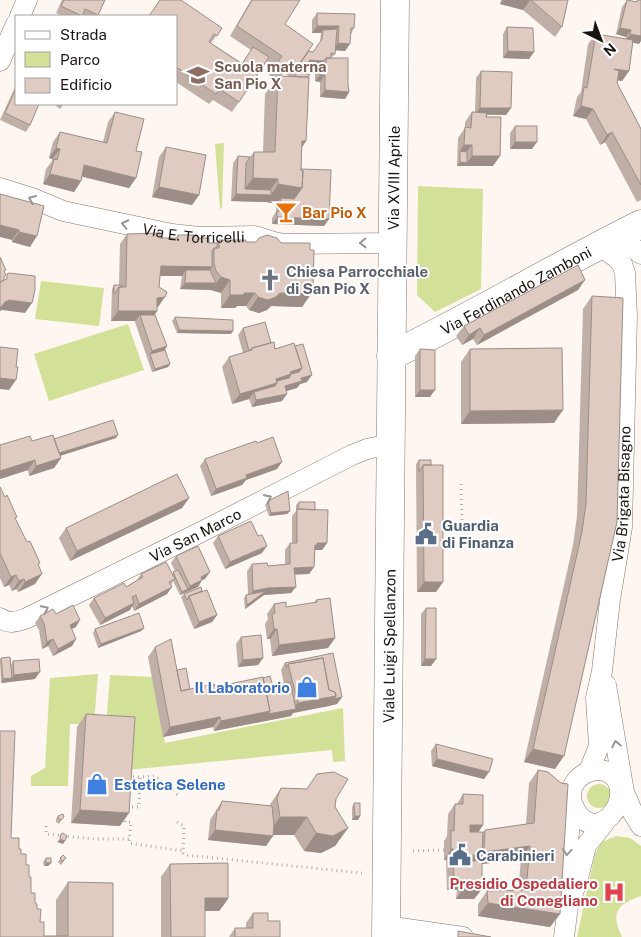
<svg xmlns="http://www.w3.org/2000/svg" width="641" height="937" font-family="'Public Sans',sans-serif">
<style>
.green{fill:#d3e097}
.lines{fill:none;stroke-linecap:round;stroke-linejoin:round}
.street-casing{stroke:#88766c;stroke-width:21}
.secondary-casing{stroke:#88766c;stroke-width:29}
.path{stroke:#b3aca7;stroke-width:3;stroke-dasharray:1 4;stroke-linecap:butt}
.street{stroke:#fff;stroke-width:20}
.secondary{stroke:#fff;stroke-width:28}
.wall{fill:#c0afa6;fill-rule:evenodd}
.shaded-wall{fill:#9c8e87}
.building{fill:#dfcbc1;stroke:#9c8e87}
.oneway{stroke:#989593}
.labels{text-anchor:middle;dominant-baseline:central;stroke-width:4;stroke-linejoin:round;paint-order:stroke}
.education-label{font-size:15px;font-weight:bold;fill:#785e54;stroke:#fff;text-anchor:start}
.street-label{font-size:15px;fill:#1a1410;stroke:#fff}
.food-label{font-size:15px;font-weight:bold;fill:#c56008;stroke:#fff;text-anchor:start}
.worship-label{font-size:15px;font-weight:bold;fill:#5b616d;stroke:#fff;text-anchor:start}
.service-label{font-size:15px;font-weight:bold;fill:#4e5e75;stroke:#fff;text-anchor:start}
.shop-label{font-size:15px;font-weight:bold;fill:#366cbe;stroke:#fff;text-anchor:end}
.health-label{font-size:15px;font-weight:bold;fill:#be3a42;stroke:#fff;text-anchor:end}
</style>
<rect width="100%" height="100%" fill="#fef6f1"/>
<path class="green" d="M224 143 222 208 220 209 215 144Z
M418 186 483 189 481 289 435 312 417 295Z
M41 281 104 288 99 326 35 319Z
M128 324 144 370 49 401 34 354Z
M98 674 94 724H70L68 786H31V776L45 768 50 678Z
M110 675 152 677 165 743 343 708 345 761 333 762 332 750 127 770 106 725Z
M587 796a12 12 0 1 1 24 0a12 12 0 1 1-24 0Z
M616 836 630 838 641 846V896C617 904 610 913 622 937H577L595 854 602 842Z"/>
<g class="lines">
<g class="street-casing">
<g id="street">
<path d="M20 16 27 0"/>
<path d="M0 61 16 24"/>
<path id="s1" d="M0 188 32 198 63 211 172 234 199 237 255 236 274 242 284 244 392 243"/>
<path d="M618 235 641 254"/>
<path id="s2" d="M0 618C9 624 15 622 25 619L199 533 352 455 367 449 390 444"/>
<path d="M606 685 624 792 633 813 641 826"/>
<path id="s3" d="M589 771 599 746 596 698 602 671 610 600 622 527 627 316 625 273 622 264 617 258 598 245"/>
<path d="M568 906C564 874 568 844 571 811 572 804 570 796 572 788 574 783 579 777 584 774 592 769 602 769 610 773 641 795 593 855 572 803"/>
<path d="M386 926 463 937"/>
<path d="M564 937 568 906 577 882 586 846 604 823"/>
</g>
</g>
<g class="secondary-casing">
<g id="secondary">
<path id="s4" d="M391 356C476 314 557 266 641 224"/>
<path id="s5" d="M386 937 395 0"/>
</g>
</g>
<path class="path" d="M461 484 462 522
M128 776 140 777
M127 807H139L140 777 155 776 179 796
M125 816V822H131L129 843 183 851
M177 822 184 826 183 853 185 855 362 873
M46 826V834L94 839H129
M413 851 444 850"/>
<use href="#street" class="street"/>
<use href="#secondary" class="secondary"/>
</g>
<path class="wall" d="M62 0H105L98 16H63L56 13Z
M251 0H300L285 24 306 54 313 52 320 42 321 33H312V20L317 13 354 28 351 34 345 51 335 50V54L332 57H331L348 85 349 92 345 99 320 97V82L315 81V71L320 64H321H308L304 73 309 77 306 141 302 147 301 169 329 219 324 226 272 224V218L276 212V205L277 204 266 202 231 201 233 163 238 156 250 157 254 152H263L265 94 276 79 269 75 275 66 267 61 232 112 213 100 209 104 176 82V16L222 28 211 43 242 63 251 50 230 36ZM284 73 291 77 281 76Z
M501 0H568L562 27 555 37 523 10 500 4Z
M627 0 636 2 637 0H641L639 44 633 42 629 71 622 81 618 80 617 83 641 129V200L637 202 605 142 600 145 586 119 573 116 577 97 581 92 588 44 596 34 626 39V37L616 34 622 7Z
M507 27 534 52 529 59 503 58V34Z
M481 71 511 108 506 115H487L493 166H457L458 138 465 128V122L472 112H475L476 78Z
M16 85V104L30 125 26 132 0 120Z
M56 104H64L60 109 55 105Z
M115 112 136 151V178L129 188 82 177 81 181 74 192 43 184 46 169 52 161V159L49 158 53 142 60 132 103 142 108 122Z
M515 126 532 149H510V133Z
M166 147 199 195 192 205 152 197 159 157Z
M0 194 30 247 12 242V240Z
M127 234 160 238H176L178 235 198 238 209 243H217L219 240 246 242 311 289V294L302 307 271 306 267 310 259 313 249 310 246 306H237L235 308H221V293L211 290 180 289 182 276H160L157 311 155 315 167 346 165 350 170 364 168 367 152 372 135 322V321H111L112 289 114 285H119L120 244Z
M578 290 477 345 473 339 462 345 456 336 464 326Z
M592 296 623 298 555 769 524 762 573 545 577 516 583 309Z
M175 317 231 334 177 333 172 321Z
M243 328 271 343 307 382 300 384 297 388 286 391 282 401 252 407 249 399 232 404 222 367 229 357 243 353 238 335Z
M420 349 430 397H415V356Z
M470 349 554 423 461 424V362Z
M116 438 60 456 61 458 54 468 29 476 28 470 0 479V445L54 439Z
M257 443 277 469 246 480 242 485 211 496 200 466 205 459Z
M419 460 431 465 443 582 436 592H417L416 464Z
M0 487 38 565 35 584 18 592 16 589 12 591 9 585 4 587 0 578Z
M189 498 182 508 70 561 59 538 66 528Z
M268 501 290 511 287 514 269 516 265 505Z
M299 502 315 510 327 543 322 550H315L314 567 309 574H295L291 593 264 595 245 609 244 598 246 595 248 594 247 571 252 564 268 566 285 564V550L290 543H292V516L296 511V505Z
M218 536 262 553 225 569 213 543Z
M176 556 205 579 202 580 198 587 180 595 173 581 167 594 134 611 132 606 130 610 100 625 89 605 94 598 126 587 136 581 141 574H172L175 571 171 563Z
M202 591 217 615 212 622 194 629 181 597 184 594Z
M316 600 335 638 328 648 272 656 270 639H267L265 624 268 619 267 614 274 604 286 607 314 603Z
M426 608 436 659 431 666H421V614Z
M56 614 76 627 71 629 76 639 72 646 53 656 48 646 42 649 39 630 35 623 40 616Z
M144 628 141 631 98 648 93 633 95 629Z
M241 637 263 658 258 665 238 667 236 644Z
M155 647 190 689 215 687 273 686 284 684 281 670 285 663 342 697 337 704 293 713 291 716 214 731 213 727 163 737 148 657Z
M1 658 11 665 13 661 35 679 1 683 0 660Z
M86 714 120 826 71 823 77 727Z
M436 744 489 772 484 779 432 766 431 751Z
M538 770 560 914 550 927 478 916V904L487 891 518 890 521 859 482 864V889L474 899H456L457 890H447L446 860H444V841L447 836 448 814 455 804H457L463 794 483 825 478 832H483L485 830 526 824 529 783Z
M317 774 336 799 335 807 348 828 335 846 321 853 304 851 294 835H273L266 846 208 840 210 820 222 801 269 806 281 788 307 789Z
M354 803 360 816 358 820H352V807Z
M58 816 64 817 59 824 56 822V819Z
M11 838 19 849 26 865 31 893 37 909 44 936H56V900L68 882 113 937H0Z
M63 855 64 861 61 865 58 862Z
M46 858 51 863 48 866H44L43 862Z
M170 864 226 902 219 911H205V937H161V877Z
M253 913 268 921 280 937H229L235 928H246V923Z"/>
<path class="shaded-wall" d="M503 0H530L523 10 500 4Z
M317 26H339L334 33 323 30 321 33H312Z
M620 28 631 30 626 37 616 34Z
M630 34 641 36V41L639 44 625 41Z
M338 43 350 44 345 51 333 50Z
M508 51 534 52 529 59 503 58Z
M310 60 324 61 321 64H308Z
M614 69 629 71 622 81 607 79Z
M320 75H325L320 82 315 81Z
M325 90 349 92 345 99 320 97Z
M581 106 593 109 586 119 573 116Z
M480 108H511L506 115 475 114Z
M612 132 605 142 600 145 607 135Z
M302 141H306L294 159Z
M515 142H537L532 149H510Z
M464 145H472L464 155 460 151Z
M56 148 60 149 52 159 49 158Z
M472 156H500L493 166H457L460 162 467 163Z
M84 165 136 178 129 188 77 175Z
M50 174 81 181 74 192 43 184Z
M253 178 278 179 267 195H271L278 184 302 188 290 206 281 198 277 204 266 202 231 201 236 194H241Z
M159 187 199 195 192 205 152 197Z
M277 217 329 219 324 226 272 224Z
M0 225 19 230 12 240 0 237Z
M19 232 37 236 30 247 12 242Z
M161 266 212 267 205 277 186 270 182 276H154Z
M221 277 230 280 221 293 211 290Z
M585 280 578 290 477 345 484 335Z
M185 283H216L211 290 180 289Z
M311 286H313L308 294H311L302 307 271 306 267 310 259 313 249 310 258 297 280 293Z
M244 293H255L246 306H237L235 308H221L230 295Z
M165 297 158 307 150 309 157 298Z
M9 300 32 303 25 313 2 310 0 311V308L5 302Z
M118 311H157L150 322 140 315 135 321H111Z
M480 328 473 339 462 345 469 335Z
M179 330 233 331 231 334 177 333Z
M167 346 163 353 150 354 147 358 152 351Z
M170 364 168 367 152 372 155 369Z
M302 368 294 379 284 385 254 392 249 399 232 404 240 394 290 372Z
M312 375 307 382 300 384 297 388 280 393 285 386 301 378Z
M0 378 16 380 9 390 0 389Z
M420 390H435L430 397H415Z
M287 394 282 401 252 407 256 400Z
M563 410 554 423 461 424 470 411Z
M118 435 116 438 50 459 53 455Z
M61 458 54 468 29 476 36 466Z
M35 460 28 470 0 479V471Z
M282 462 277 469 246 480 242 485 211 496 216 489 246 475Z
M189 498 182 508 70 561 77 551Z
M290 511 287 514 269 516 271 513Z
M317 543H327L322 550H315V545Z
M267 546 262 553 225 569 230 562Z
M314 567 309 574 289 575 294 568Z
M210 572 205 579 202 580 198 587 180 595 182 592 188 589 190 586 201 577Z
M42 574 35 584 18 592 25 582Z
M16 575 9 585 4 587 11 577Z
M24 579 16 589 12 591 19 581Z
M424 582H443L436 592H417Z
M172 587 167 594 134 611 139 604Z
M296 587 291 593 264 595 245 609 247 605 248 598 253 591 268 588Z
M134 603 130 610 100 625 105 618Z
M217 615 212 622 194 629 199 622Z
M80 620 76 627 65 632 70 625Z
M144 628 141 631 98 648 101 644Z
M274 629H277L270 639H267Z
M335 638 328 648 272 656 279 645Z
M53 639 48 646 42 649 47 642Z
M76 639 72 646 53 656 58 649Z
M263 658 258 665 238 667 243 660Z
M425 659H436L431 666H421Z
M40 672 35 679 1 683 3 679 12 678 14 675Z
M336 696 329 706 293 713 291 716 214 731 221 721 270 711 293 709 298 703Z
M342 697 337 704 329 706 334 699Z
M220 717 213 727 163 737 170 727Z
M533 749 564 756 555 769 524 762Z
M437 759 489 772 484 779 432 766Z
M80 810 129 813 120 826 71 823Z
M355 816H360L358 820H352Z
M280 817H307L294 835H267Z
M470 825H483L476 836 463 835Z
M348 828 335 846 321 853 304 851 316 833Z
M215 830 273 836 266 846 208 840Z
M60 839 65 841 63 844 57 842Z
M530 846 521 859 475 865 484 852Z
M451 849H453L446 860H444Z
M471 855H482L475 865H464Z
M46 863H51L48 866H44Z
M454 880H464L457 890H447Z
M463 889H482L474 899H456Z
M205 898H228V899L219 911H196Z
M488 903 560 914 550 927 478 916Z"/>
<path class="building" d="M64 0H105L98 15 85 9 82 16 61 6Z
M160 0H181L222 28 217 36 214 34 209 42 242 64 253 47 269 57 239 102 220 89 216 94 176 67V16H149Z
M252 0H300L285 24 313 44 298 66 290 62 285 70 276 65 282 56 237 26Z
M531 0H568L562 27Z
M627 0 637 2 638 0H641V36L630 34 631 30 620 28Z
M317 13 355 14 354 28H351L350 44 338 43 339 26H317Z
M507 27 533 28 534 52 508 51Z
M337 29 335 54 331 53V58H326L324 61 310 60 307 64 309 66 303 73 310 75 308 77H298L293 73 309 51 313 52 322 39 323 30Z
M596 34 633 40 629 71 614 69 619 71 617 83 641 129V185L612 132 607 135 593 109 581 106 584 87 587 88Z
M326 58H348V85L349 92 325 90V75H320V64L326 65Z
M481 71 512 72 511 108H480Z
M278 76 309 77 306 141H302L301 170 303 171 302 188 278 184V179L253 178 254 152H275Z
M16 88V104H39L30 125 5 113Z
M115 112 144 119 136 151 142 152 136 178 84 165 81 181 50 174 54 159 57 160 60 149 56 148 60 132 107 143Z
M472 112 487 113 486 117H501L500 156H472V145H464L465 127 471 128Z
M515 126H537V142H515Z
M166 147 206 155 199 195 159 187Z
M460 151 467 152V163L460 162Z
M238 156 250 157 246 163 245 189 271 190V195L236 194Z
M301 169 331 170 329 219 277 217V211H280L281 198 294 199 302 188 303 171 301 170Z
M0 194 44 206 37 236 19 232V230L0 225Z
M160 233V238H178V235H197L198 238H209V243H217V248H214L212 251V267L161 266 159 287 167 292 165 297 157 298V311H118L119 287H126L127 234Z
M267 235 277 238 281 243H310V250H314L313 286H311V294L280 293 276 297 268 300 258 297 255 293H244V295H230V280L221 277 216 271 214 264V248H219V240H246V242H256L259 238Z
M0 257 6 270 4 271 6 275 4 277V280L0 282Z
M578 265 585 280 484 335 480 328 469 335 464 326Z
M186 270H210L216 283H185Z
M9 273 35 276V290L32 303 9 300 5 302 0 308V282L7 279V274Z
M114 285H122V287H119L114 294Z
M592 296 623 298 617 522 564 756 533 749 582 532 586 503Z
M140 315H155L167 346 152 351Z
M175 317 233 320V331L179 330Z
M265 322 271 343 252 348 249 351 243 328Z
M274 342 275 349 294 343 302 368 290 372 291 374 276 379 277 383 240 394 229 357 252 350V348Z
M303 344 312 375 301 378 302 381 285 386 287 394 256 400 254 392 275 386 277 383V381L289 378 291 374 299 372 302 368 295 346Z
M0 347 18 349 16 367H18L16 380 0 378Z
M562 348 563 410 470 411V349Z
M420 349 435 350V390H420Z
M165 350 170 364 155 369 150 354Z
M113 420 118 435 59 453 54 439Z
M53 435 61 458 36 466 35 460 0 471V445L30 436 32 441Z
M273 437 282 462 246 475 247 478 216 489 205 459 256 441 257 443Z
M419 460H431V465H423L419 472Z
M423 465H443V582H424Z
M177 474 189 498 77 551 66 528Z
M0 487 5 497 7 495 17 517 15 518 27 542 30 541 40 563 38 564 42 574 25 582 24 579 19 581 16 575 11 577 0 553Z
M288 491 290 511 271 513 268 501Z
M299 502H315V510L298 509Z
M297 509 328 510 327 543H317L318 545H315L314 567 294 568 296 587 268 588 253 591 252 564 267 563 268 566 290 564V543H297Z
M251 521 258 536 262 535 267 546 230 562 218 536Z
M198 546 210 572 201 577 202 580 190 586 176 556Z
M166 562 175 579 169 582 172 587 139 604 136 595 132 597 134 603 105 618 94 598 124 583 126 587 143 577 141 574Z
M178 570 188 589 182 592 173 572Z
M201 587 202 591 189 596 187 600 184 594Z
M207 590 217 615 199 622 189 596Z
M266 591 247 605 246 595Z
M330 598 335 638 279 645 277 629H274L272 614 275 613 274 604 286 602V607L317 602 316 600Z
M73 605 80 620 70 625 76 639 58 649 53 639 47 642 44 623 40 616 53 609 56 614Z
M426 608H436V659H425Z
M139 613 144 628 101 644 95 629Z
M261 635 263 658 243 660 241 637Z
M171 639 181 691 214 684 215 687 263 677 270 711 221 721 220 717 170 727 155 647Z
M333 653 342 697 334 699 336 696 335 692 329 690 323 658 288 664 286 667 285 663Z
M10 657 12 678 3 679 1 658Z
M323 658 329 690 335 692 336 696 298 703 288 664Z
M39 659 40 672 14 675 13 661Z
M186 668 190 689 181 691 177 670Z
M270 676 273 686 290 682 296 709 268 714 270 711 263 678Z
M86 714 135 717 129 813 80 810Z
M0 731H15L11 838H19V849H21V854H26V865H29V877H31V893H35V903L37 904V909H41L40 922H44V936H68V882L113 883V937H0Z
M436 744 493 759 489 772 437 759Z
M538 770 548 772 561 783 568 784 560 914 488 903 487 891 526 890 530 846 484 852 485 830 534 823Z
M334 772 348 779 336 799 335 807 348 828 333 836 316 833 307 817H280L277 798 281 788 307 789 317 774Z
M463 794 483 795V825H470V832H483L482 855H471V861H482V889H463L464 880H454L453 849H451V830L454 831 455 804H463Z
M222 801 272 806 274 825 273 836 215 830 217 810H219Z
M354 803H360V816H355Z
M63 814 64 817 61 820 58 818V816Z
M63 833 67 836 65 841 60 839 61 834Z
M63 855 66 858 63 861 60 858Z
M46 858H51V863H46Z
M228 863V898H205V937H171L170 864Z
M253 913H268V921H280V937H235V928H253Z
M458 931 491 937H458Z"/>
<defs><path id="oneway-chevron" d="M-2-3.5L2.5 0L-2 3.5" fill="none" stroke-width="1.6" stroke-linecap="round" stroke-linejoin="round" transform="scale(1.25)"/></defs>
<g class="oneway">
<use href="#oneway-chevron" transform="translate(32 199) rotate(-157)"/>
<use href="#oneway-chevron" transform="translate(125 224) rotate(-168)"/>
<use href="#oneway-chevron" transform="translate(363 243) rotate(179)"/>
<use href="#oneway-chevron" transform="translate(268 498) rotate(-27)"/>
<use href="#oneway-chevron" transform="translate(45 609) rotate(-26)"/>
<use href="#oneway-chevron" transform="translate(616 744) rotate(-102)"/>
<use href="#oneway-chevron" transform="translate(567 852) rotate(95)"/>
</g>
<defs>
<g id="school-bare" transform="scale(1.725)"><path d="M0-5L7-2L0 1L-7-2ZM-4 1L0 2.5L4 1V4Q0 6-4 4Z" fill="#8d6e63" stroke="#fff" stroke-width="2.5" paint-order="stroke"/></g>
<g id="bar-bare" transform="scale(1.725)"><path d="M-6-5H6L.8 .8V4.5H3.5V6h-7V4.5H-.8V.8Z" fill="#e8710a" stroke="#fff" stroke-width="2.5" paint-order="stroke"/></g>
<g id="church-bare" transform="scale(1.725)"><path d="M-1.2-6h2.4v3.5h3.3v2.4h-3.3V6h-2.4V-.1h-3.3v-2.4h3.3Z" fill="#6b7280" stroke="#fff" stroke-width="2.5" paint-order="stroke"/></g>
<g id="civic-bare" transform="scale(1.725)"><path d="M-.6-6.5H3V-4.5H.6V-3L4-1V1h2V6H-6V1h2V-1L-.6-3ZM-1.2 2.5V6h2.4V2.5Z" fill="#5c6f8a" stroke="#fff" stroke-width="2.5" paint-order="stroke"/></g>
<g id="shop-bare" transform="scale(1.725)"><path d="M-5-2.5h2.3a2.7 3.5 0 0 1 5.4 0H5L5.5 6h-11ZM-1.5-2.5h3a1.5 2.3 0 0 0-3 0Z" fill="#3f7fe0" stroke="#fff" stroke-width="2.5" paint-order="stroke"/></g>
<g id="hospital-bare" transform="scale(1.725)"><path d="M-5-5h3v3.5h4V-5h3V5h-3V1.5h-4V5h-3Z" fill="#e0444e" stroke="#fff" stroke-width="2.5" paint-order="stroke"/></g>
</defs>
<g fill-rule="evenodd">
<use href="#school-bare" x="198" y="75"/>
<use href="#bar-bare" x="286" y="212"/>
<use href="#church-bare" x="270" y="280"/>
<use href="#civic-bare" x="426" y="534"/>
<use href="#shop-bare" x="307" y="687"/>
<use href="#shop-bare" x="97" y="784"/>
<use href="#civic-bare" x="460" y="855"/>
<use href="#hospital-bare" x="614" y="892"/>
</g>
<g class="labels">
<g class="education-label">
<text x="214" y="66">Scuola materna<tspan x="214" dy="17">San Pio X</tspan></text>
</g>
<g class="street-label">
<text stroke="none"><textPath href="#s5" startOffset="759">Via XVIII Aprile</textPath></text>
<text stroke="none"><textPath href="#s1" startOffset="200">Via E. Torricelli</textPath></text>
<text stroke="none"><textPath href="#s4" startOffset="141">Via Ferdinando Zamboni</textPath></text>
<text stroke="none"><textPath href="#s3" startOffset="281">Via Brigata Bisagno</textPath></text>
<text stroke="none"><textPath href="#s2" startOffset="216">Via San Marco</textPath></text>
<text stroke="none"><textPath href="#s5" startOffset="291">Viale Luigi Spellanzon</textPath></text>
</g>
<g class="food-label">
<text x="302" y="212">Bar Pio X</text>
</g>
<g class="worship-label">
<text x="286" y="271">Chiesa Parrocchiale<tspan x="286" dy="17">di San Pio X</tspan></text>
</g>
<g class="service-label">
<text x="442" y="525">Guardia<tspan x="442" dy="17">di Finanza</tspan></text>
<text x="476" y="855">Carabinieri</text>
</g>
<g class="shop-label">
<text x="290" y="687">Il Laboratorio</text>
<text x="114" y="784" text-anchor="start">Estetica Selene</text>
</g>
<g class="health-label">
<text x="598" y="883">Presidio Ospedaliero<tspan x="598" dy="17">di Conegliano</tspan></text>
</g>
</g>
<rect x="15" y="15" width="162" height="90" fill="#ffffff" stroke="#a3a19f"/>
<rect x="25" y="31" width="25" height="8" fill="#ffffff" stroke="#a3a19f"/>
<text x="60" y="40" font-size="15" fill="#1a1410">Strada</text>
<rect x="25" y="52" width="25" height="15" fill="#d3e097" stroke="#a3a19f"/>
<text x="60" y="65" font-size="15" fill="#1a1410">Parco</text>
<rect x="25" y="78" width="25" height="15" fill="#dfcbc1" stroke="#a3a19f"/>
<text x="60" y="90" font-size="15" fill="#1a1410">Edificio</text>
<g transform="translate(601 40) rotate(138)" stroke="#ffffff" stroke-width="4" paint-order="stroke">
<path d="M0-4L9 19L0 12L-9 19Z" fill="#1a1410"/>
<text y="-8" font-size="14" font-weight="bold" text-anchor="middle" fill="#1a1410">N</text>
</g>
</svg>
